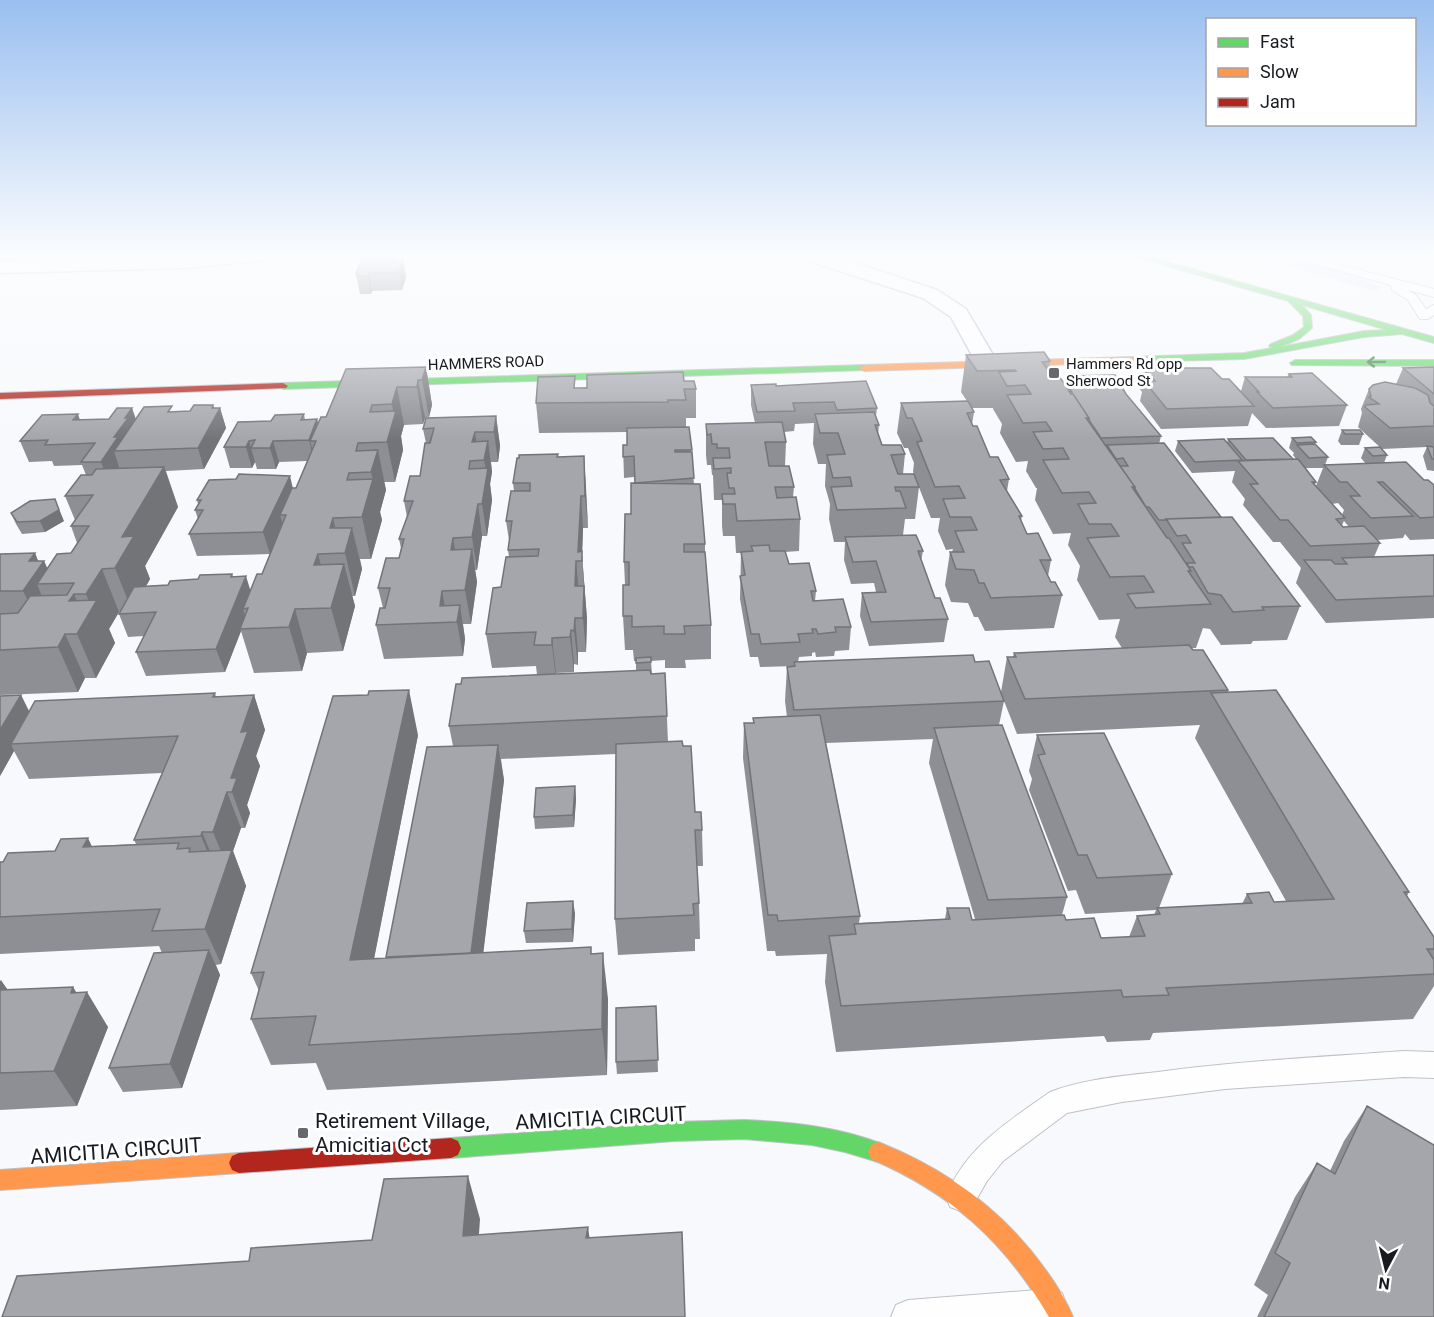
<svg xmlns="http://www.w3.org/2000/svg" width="1434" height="1317" font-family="Roboto,sans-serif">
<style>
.green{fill:#e0e5f6}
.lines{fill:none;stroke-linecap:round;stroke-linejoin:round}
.lane-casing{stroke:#bec0c5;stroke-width:2}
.street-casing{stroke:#bec0c5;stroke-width:3}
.fast-casing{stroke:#bec0c5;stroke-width:2}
.slow-casing{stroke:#bec0c5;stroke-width:2}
.jam-casing{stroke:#bec0c5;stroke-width:2}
.lane{fill:#fefeff;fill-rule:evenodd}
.street{fill:#fefeff;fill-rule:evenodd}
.fast{fill:#63d668;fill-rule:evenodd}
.slow{fill:#ff974d;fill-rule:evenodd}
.jam{fill:#b3261e;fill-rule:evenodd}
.wall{fill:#8d8f94;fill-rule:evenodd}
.shaded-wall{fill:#737478}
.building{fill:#a4a6ac;stroke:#737478;stroke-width:1.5}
.oneway{stroke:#3e7845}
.poi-dot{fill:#66686e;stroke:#fff;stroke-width:2}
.labels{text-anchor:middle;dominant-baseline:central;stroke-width:6;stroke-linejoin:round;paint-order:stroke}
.far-street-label{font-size:15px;fill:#181a22;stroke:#fff}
.far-poi-label{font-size:15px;fill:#181a22;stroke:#fff;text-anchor:start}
.near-street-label{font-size:21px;fill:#181a22;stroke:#fff}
.near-poi-label{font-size:21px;fill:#181a22;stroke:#fff;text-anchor:start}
</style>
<rect width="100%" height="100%" fill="#f7f9fc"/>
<path class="green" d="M1276 255 1358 277 1382 287 1374 291 1253 255Z"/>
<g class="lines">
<g class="lane-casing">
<path id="lane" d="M1282 255H1302L1434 289V297L1408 290 1416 295 1426 309 1434 305V315L1428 319H1420L1408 300 1392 290 1391 285Z
M1404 1051 1434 1052V1078L1404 1077 1225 1089 1122 1102 1067 1113 1003 1161 987 1181 972 1207 961 1211 950 1207 946 1196C967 1146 1008 1122 1050 1092 1083 1079 1122 1076 1158 1072 1240 1061 1322 1057 1404 1051Z
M1050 1289 1062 1293 1066 1305 1061 1317H891L896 1305 908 1300Z"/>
</g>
<g class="street-casing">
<path id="street" d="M192 255H269L267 259 260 261 184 268 0 273V261Z
M801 255H831L937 290 966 309 999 365 996 370 988 372 980 370 951 317 923 298 803 259Z"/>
</g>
<g class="fast-casing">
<path id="fast" d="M1129 255H1143L1434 337V343L1402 334 1364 337 1244 359 1129 362V358L1132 357 1244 353 1272 348 1269 346 1271 344 1293 335 1304 327 1303 316 1288 301ZM1302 305 1387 330 1364 331 1280 347 1299 339 1312 328 1311 315Z
M1295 360H1434V366L1292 365 1290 363Z
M864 365 869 368 867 370 283 389 278 386 283 383Z
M744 1120C792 1122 840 1127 885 1145L888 1152 885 1159 878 1162 845 1152 812 1145 744 1139 674 1141 451 1158 444 1155 441 1148 444 1141 451 1138 674 1122Z"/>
</g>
<g class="slow-casing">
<path id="slow" d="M1132 357 1135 358V362L864 371 859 368 864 365Z
M878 1142C946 1169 1002 1209 1045 1269 1056 1284 1066 1300 1073 1317H1049C1005 1242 951 1193 871 1159L868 1152 871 1145Z
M239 1153 246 1156 249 1163 246 1170 239 1173 0 1190V1170Z"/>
</g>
<g class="jam-casing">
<path id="jam" d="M283 383 288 386 286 388 0 399V393Z
M451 1138 458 1141 461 1148 458 1155 451 1158 239 1173 232 1170 229 1163 232 1156 239 1153Z"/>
</g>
<use href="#lane" class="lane"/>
<use href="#street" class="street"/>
<use href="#fast" class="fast"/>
<use href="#slow" class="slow"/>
<use href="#jam" class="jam"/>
</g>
<path class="wall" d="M394 255 395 260H403L406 277 402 290 372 291 371 294H360L356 274 373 258Z
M966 355 1050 361 1049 370 1067 388 1070 376 1126 394 1161 436 1159 444 1221 517 1300 606 1287 640 1253 641 1251 644 1221 645 1210 629 1203 628 1196 648H1191L1228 690V692L1409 892 1407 896 1434 937V986L1413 1019 1153 1033 1150 1040 1107 1042 1104 1036 836 1052 825 982 827 954 776 956 775 951H767L743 758 744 723H753V718L787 717 785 701 787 667 794 666 760 667 758 657H750L740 599 741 553H736L735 536H723L722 526V500H714L713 475H712L711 465H707L706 455V424L755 423 751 405V385L776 386 877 408 876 416 879 425 878 435 882 445 905 454 903 474 919 487 915 519H905L903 535 923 551 921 561 935 598 948 619 944 642 869 646 860 616 862 593 876 592 874 583 851 584 844 560 845 542H834L829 519 830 504 825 486 826 464H818L813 444 814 423 795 424 794 431 784 432 786 442 785 466 794 487 793 497 800 519 799 551 785 552 789 564 816 591 815 601 851 627 849 650 835 651 834 656 816 657 815 652 812 653V656L799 657 798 662H975L1001 692 1007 657H1013L1014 653 1122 648 1115 637 1120 619 1099 620 1077 580 1080 566 1068 545 1071 533 1053 534 1035 500 1037 488H1036L1026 471 1028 461 1016 462 1000 433 1002 424 993 409V408H972L974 412 972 424 990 457 1009 479 1007 491 1022 516 1021 521 1027 534 1051 560 1048 576 1051 582 1062 595 1054 628 985 631 978 617H974L968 603 951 602 945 585 950 552H952L953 549 946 550 938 531 940 518H931L913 472 914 463 908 448H904L897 433 901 403 967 401 961 392ZM1004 701 1017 734 1200 725 1195 738 1286 901 1274 902 1247 894 1242 904 1159 908 1172 874 1037 735 1029 771 1032 779 1029 790 1068 891 1076 890 1085 914 1156 910 1154 915 1137 916 1129 937 1101 938 1066 920 1062 915 1067 897 999 725ZM933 739 929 763 975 919 972 920 947 908 945 919 859 923 860 916 826 743Z
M426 367 432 405 429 417 425 418 423 424 404 425 401 436 403 450 395 482H384L386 490 380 512 382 520 371 559H360L362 569 355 596H352L355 606 343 651 307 653 302 671 254 673 241 631 225 672 146 676 136 652 144 636 128 637 119 614 121 611 119 612 109 629 115 643 96 678H85L78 692 0 695V554L35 553 38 561H44L47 568 71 553 77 543 71 526 75 520 65 496 86 475 82 465 54 466 52 461 29 462 20 441 80 420 109 419 132 408 135 419 174 412 190 411 213 405 214 408H220L226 428 204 469 166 471 178 507 145 566 150 579 146 586 168 585 233 577 250 590 262 574 270 554 197 556 189 534 198 519 195 510 198 504 197 500 296 488 307 461 279 462 276 469H257L255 462 252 468H230L224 447 271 421 304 414 305 420 317 419 318 423 326 417Z
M1434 367V471L1427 470 1423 456 1427 447 1382 449 1358 427 1362 413 1361 409 1369 389 1396 384 1403 368Z
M1144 368 1222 379 1241 391 1245 377H1287L1289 374 1347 405 1339 426 1266 428 1252 413 1248 426 1161 429 1140 401 1142 392 1139 388Z
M684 381 696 389V418H686V427H689L694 484 705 544V557L711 625V659L685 660 686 668H665V660L651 661 652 674 665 673 668 742 683 746 695 812 702 830 703 866H697L699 903 700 939H695V951L618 955 615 919 616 754 501 759 504 780 483 953 592 954 608 999 607 1075 327 1090 316 1063 271 1065 251 1019 259 991 251 973 418 735 374 958H387L453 746 449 726 461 684 537 675 536 666 492 668 486 634 501 587 509 557 508 550 509 540 506 521 514 491 513 483 558 454V457L584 456 588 528H583L582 555 587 619 586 652H578V665L574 664V672L556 673V674L636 671V661H634L633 650H625L623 616 625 585 624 562 635 483 634 477 624 478 623 445H627V432L539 433 536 403 576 388Z
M496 416 500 446 498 462H491L492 472 490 484 492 500 487 536H482L477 570H475L477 582 471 624H463L465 639 463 656 384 659 376 625 383 608 378 588 399 558 401 548 399 539 407 517 404 501 420 476 426 443 423 429Z
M1342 430 1363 434 1359 445H1341L1338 441Z
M1292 438 1316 442 1315 444 1328 457 1325 465 1366 464 1361 458 1365 448 1387 455 1384 463 1424 480 1434 485V539L1410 540 1405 534 1403 538 1377 540 1380 543 1374 557 1434 555V618L1326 623 1296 583 1301 568 1280 542H1273L1243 505 1245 499 1232 482 1235 471 1192 473 1175 451 1178 441 1227 443 1228 439 1293 459H1296L1293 455 1294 453 1289 448ZM1306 468H1323L1316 486 1332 504 1338 503 1344 510 1342 515 1315 485 1316 482ZM1344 521 1349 527H1343L1342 525Z
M11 513 64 521 45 532 22 534 16 524Z
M215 693 216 697 254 695 265 730 256 756 260 766 247 805 250 813 245 828H241L233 851 246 886 221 964 216 965 220 975 182 1088 123 1092 109 1068 162 953 159 946 0 954V862L55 851 92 846 136 844 134 840 162 773 29 779 14 751 0 776 21 695 29 712Z
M575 786 576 799 574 827 535 829 534 817Z
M575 913 573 942 526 943 524 931Z
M0 980 8 990 73 987 76 992 108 1027 77 1106 0 1110Z
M656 1006 658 1072 617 1074 616 1062Z
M1367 1106 1434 1317H1257L1268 1295 1254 1285 1295 1197 1317 1163 1330 1171 1344 1141Z"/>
<path class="shaded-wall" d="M403 260 406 277 402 290 399 272Z
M369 273 372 291 371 294 368 276Z
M426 367 432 405 429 417 422 380Z
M418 380 425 418 423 424 417 387Z
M397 387 404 425 401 436 403 450 395 482 387 442 394 417 392 404Z
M213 405 216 415 220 408 226 428 204 469 198 448Z
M132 408 139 428 114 451 119 467 109 483 101 462 125 418Z
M78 414 85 435 73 420Z
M496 416 500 446 498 462 494 432Z
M317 419 322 440 310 441 315 458 314 461 309 440Z
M475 432 479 460 472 442Z
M249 441 255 462 252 468 246 447Z
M273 441 279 462 276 469 270 448Z
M488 441 492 472 490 484 492 500 487 536 482 504 487 475 484 460Z
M378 450 386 490 380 512 382 520 371 559 362 517 373 480 371 472Z
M584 456 586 487 588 528 585 496Z
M164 467 178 507 145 566 150 579 132 611 115 568 122 537Z
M290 476 295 497 286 515H280L283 525 270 554 263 532Z
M581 496 583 528 582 555 587 619 586 652 583 618 584 587 582 561 578 552Z
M55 499 64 521 45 532 40 521Z
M478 504 482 536 477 570 472 537Z
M333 518 341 553 330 528Z
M352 528 362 569 355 596 345 553Z
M453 538 459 571 451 550Z
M472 549 477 582 471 624 465 590Z
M35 553 40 566 44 561 54 583 37 584 43 599 34 613 23 591 29 561Z
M318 554 329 597 314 565Z
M576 561 579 594 578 620 575 586Z
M344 564 355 606 343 651 331 608Z
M102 569 119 612 109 629 115 643 96 678 77 634 69 601 74 594 85 621 92 609 86 594Z
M232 574 239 594 246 576 253 599 248 608 243 609 246 618 240 629 241 631 225 672 216 649 231 577Z
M442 591 448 622 440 606Z
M460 605 465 639 463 656 457 622Z
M295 609 307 653 302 671 289 627Z
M575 618 578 652V665L574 631Z
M571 630 574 664V672L570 637Z
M65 634 85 678 78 692 58 647Z
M552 638 556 673V679L552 645Z
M409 690 418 735 365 1005 350 960Z
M21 695 33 719 11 744 14 751 0 776V730Z
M254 695 265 730 256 756 260 766 247 805 250 813 245 828 232 792 231 778 241 732Z
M498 745 504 780 479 989 471 953Z
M575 786 576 799 574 827 573 815Z
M227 792 241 828 233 851 246 886 221 964 205 929 227 866 213 832Z
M202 832 217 868 216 872 201 836Z
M88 838 105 874 83 847Z
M573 901 575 913 573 942 572 929Z
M209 950 220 975 182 1088 170 1064Z
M603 953 608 999 607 1075 602 1029Z
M1 980 24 1015 0 997V982Z
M73 987 82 1003 87 992 108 1027 77 1106 54 1071 71 993Z
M468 1176 480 1219 476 1278 463 1236Z
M588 1227 594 1269 586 1238Z"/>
<path class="building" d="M374 255H393L391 260H403L399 272 369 273 368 276H357L358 274H356L362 258H373Z
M1044 352 1050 361 1042 362 1048 370H1055L1071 394H1073L1089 418H1086L1135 487H1132L1167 538H1169L1191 571H1188L1211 604 1136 608 1127 594 1154 592 1144 576 1110 577 1087 538 1119 536 1111 524H1089L1078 504 1096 503 1089 492 1062 493 1043 460 1069 459 1063 448 1043 449 1033 432 1052 431 1046 422 1023 423 1007 395 1031 394 1025 385 1007 386 999 372 1016 371 1015 370 977 371 966 355Z
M426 367 422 380H418L417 387H397L392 404 372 405 370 412 396 411 387 442 358 443 356 451 378 450 371 472 349 473 347 480 373 479 362 517 333 518 330 528H352L345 553 318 554 314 565 344 564 331 608 295 609 289 627 240 629 248 608 243 609 257 574H262L286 515H280L292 488H296L316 441H310L321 417H326L346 369Z
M1434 367V394L1403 368Z
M1144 368H1211L1222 379H1229L1254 406 1167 409 1145 382 1155 381Z
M683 372 684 381H694L696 389H684L686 400H668V402L536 403 538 377 575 376 574 388H587V375Z
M1312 373 1347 405 1273 408 1257 392H1259L1245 377H1292L1289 374Z
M1115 375 1126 394 1161 436 1101 438 1089 420V418L1073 394H1071L1070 392H1072L1067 385H1076L1070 376Z
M866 381 877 408 837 410 834 402 793 403 795 411 757 412 751 385 776 384V386Z
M1385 382 1415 388 1428 395 1430 403 1434 406V426L1390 428 1365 407 1366 405 1379 404 1369 397 1371 396 1369 389 1373 385Z
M968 401 974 412 967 413 973 426H977L990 457H998L1009 479 1000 480 1022 516H1019L1027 534 1038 533 1051 560H1040L1051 582H1055L1062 595 991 598 984 583H979L974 570 956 569 950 552H964L955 531 977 530 971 517H950L943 499 965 498 959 486 935 487 917 442 922 441 912 418H907L901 403Z
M194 405H213L212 408H220L198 448 114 451 144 407 172 406 168 412 190 411Z
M117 408H132L125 418 129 417 114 437H118L101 462H81L95 443 45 445 48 440 20 441 42 415 78 414 73 420 109 419Z
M874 412 879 425H875L882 445H901L905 454 891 455 898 474H914L919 487H895L896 491H900L906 508 837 510 831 487 852 486 850 477 833 478 827 455 845 454 838 433H820L815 414Z
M304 414 301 420 317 419 309 440 273 441 270 448H251L255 440 249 441 246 447H224L238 422 271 421 275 415Z
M496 416 494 432H475L472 442 488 441 484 460 470 461 469 469 488 468 482 504H478L472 537 453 538 451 550 472 549 465 590 442 591 440 606 460 605 457 622 376 625 380 608H385L390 588H378L386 558H399L404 539H399L413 501H404L410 476H420L425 443H430L434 428 423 429 426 418Z
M782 422 786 442H765L769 466H789L794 487H775L777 498 796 497 800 519 737 521 735 504H723L722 494H735L734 488H729L727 473H731V468L714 469 713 458H730L729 448H717V444H712L711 434 707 435 706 424Z
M689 427 692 450H675V452H692L694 478 635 483 634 456 623 457V445H627V428Z
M1342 430H1360L1363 434H1345Z
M1311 437 1316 442 1297 443 1292 438Z
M1273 438 1293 459 1246 460 1228 439Z
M1224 439 1242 460 1195 462 1178 441Z
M1164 443 1221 517 1166 519 1167 520H1159L1149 507H1146L1135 489V487L1120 466H1128L1123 458 1116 459 1107 445Z
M1315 444 1328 457 1309 458 1297 445Z
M1427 446 1434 447V459H1432Z
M1380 447 1387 455 1373 456 1365 448Z
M558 454 557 457 584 456 585 496H581L578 552 582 551V561H576L575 586H584L583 618H575L574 631 571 630 570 637 552 638V645H534L536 632 486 634 493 588 501 587 506 557 538 556 539 549 508 550 512 521H506L511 491H530V483H513L517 458H519V455Z
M1298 459 1316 482H1312L1345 518 1336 519 1343 527 1364 526 1380 543 1310 546 1288 520H1280L1250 484H1258L1238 461Z
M1406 462 1424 480H1428L1434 485V517L1420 518 1383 482H1378L1413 516 1371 518 1350 496H1360L1347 482H1340L1324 465Z
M164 467 122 537 134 536 115 568 102 569 86 594H74L69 601 97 600 77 634H65L58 647 0 650V614L18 613 30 596 67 595 74 583 37 584 57 554 71 553 89 526H71L93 495 65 496 81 475H92L96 469Z
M239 474 290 476 263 532 189 534 203 510H195L201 500H197L209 480 236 479Z
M631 483 700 484 705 544H684V552H705L711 625 684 626 685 634H664V626L632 627V616H623V585H629V562H624L625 514H631Z
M55 499 59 510 40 521 17 522 11 513 30 501Z
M1232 517 1300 606 1262 607 1264 610 1233 612 1221 595 1208 593 1193 567H1189L1187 563H1195L1182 543H1191L1186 535 1177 536 1166 519Z
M916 535 923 551H918L935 598H940L948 619 871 622 862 593 886 592 876 561 853 562 845 537Z
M769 545 770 551H785L789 564 809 563 816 591H811L813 601 843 599 851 627H835L836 632 818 634 816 629H812L813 633 798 634 800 642 761 644 759 634H751L740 576 745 575 741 552 753 551 751 546Z
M35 553 29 561H44L23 591H0V554Z
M1434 555V596L1336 600 1304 560H1331L1335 564H1347L1342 558Z
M232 574 231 577 246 576 216 649 136 652 156 612 119 614 134 587 168 585 170 581 198 579 200 575Z
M1189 645 1193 650H1203L1228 690 1025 699 1007 657H1016L1014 653Z
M973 655 975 662 989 661 1004 701 794 710 787 667 795 666 794 662Z
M651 657V662L636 663V658Z
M650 670 651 674 665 673 667 716 449 726 456 684H461L462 678Z
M409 690 350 960 591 947V954L603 953 602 1029 309 1045 316 1016 251 1019 264 972 251 973 333 696 368 695 369 691Z
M1276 690 1409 892H1404L1434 937V949H1427L1434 960V974L1166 988 1169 995 1123 997 1121 990 841 1006 829 936 856 934 854 924 950 919 947 908H969L972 920 1064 915 1066 920 1094 918 1101 938 1145 936 1137 916 1160 914 1157 908 1252 903 1247 894 1269 892 1274 902 1334 899 1211 693Z
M215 693 213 697 254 695 241 732 248 731 231 778H237L232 792H227L213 832H202L201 836 134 840 178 736 11 744 35 701Z
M21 695 0 730V696Z
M820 715 860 916 778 921 777 915H768L744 723H754L753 718Z
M1002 725 1067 897 988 900 934 728Z
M1104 733 1172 874 1097 878 1087 855H1078L1038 755 1045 754 1037 735Z
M682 741 683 746H691L695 812H701L702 830H695L699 903 693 904 694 915 615 919 616 744Z
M498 745 471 953 386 957 427 747Z
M575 786 573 815 534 817 536 788Z
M88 838 83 847 179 843 177 849 190 848 189 852 232 850 205 929 152 931 160 909 0 917V862H3L8 853 55 851 61 839Z
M573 901 572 929 524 931 527 903Z
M209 950 170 1064 109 1068 154 953Z
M73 987 71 993 87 992 54 1071 0 1073V990Z
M656 1006 658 1060 616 1062V1008Z
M1367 1106 1434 1145V1317H1264L1290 1263 1275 1253 1317 1163 1335 1174Z
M468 1176 463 1236 588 1227 586 1238 682 1232 685 1317H2L17 1276 249 1261 251 1248 372 1240 384 1179Z"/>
<defs><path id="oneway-shaft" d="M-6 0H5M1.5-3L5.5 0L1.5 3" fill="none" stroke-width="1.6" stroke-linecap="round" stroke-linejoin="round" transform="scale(1.5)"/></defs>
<use class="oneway" href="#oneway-shaft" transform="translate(1376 362) rotate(179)"/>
<linearGradient id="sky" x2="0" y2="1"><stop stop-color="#9abff0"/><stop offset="0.58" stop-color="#fbfcfe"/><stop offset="1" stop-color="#fbfcfe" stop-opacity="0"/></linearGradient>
<rect width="1434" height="440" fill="url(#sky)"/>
<g class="poi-dot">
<rect x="1048" y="367" width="12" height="12" rx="3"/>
<rect x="297" y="1127" width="12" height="12" rx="3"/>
</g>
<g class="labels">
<g class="far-street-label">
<text transform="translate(486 363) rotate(-2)">HAMMERS ROAD</text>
</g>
<g class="far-poi-label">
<text x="1066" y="364">Hammers Rd opp<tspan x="1066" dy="17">Sherwood St</tspan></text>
</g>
<g class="near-street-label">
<text transform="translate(601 1118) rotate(-3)">AMICITIA CIRCUIT</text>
<text transform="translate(116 1151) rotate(-4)">AMICITIA CIRCUIT</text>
</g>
<g class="near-poi-label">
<text x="315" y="1121">Retirement Village,<tspan x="315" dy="24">Amicitia Cct</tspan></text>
</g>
</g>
<rect x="1206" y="18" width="210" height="108" fill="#ffffff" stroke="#a3a3a7" stroke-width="1.5"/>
<rect x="1218" y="38" width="30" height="9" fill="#63d668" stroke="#a3a3a7" stroke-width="1.5"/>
<text x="1260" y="48" font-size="18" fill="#181a22">Fast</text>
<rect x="1218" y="68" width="30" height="9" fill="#ff974d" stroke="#a3a3a7" stroke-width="1.5"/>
<text x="1260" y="78" font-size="18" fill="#181a22">Slow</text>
<rect x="1218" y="98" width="30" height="9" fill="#b3261e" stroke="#a3a3a7" stroke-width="1.5"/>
<text x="1260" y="108" font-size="18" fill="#181a22">Jam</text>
<g transform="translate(1386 1269) rotate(187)" stroke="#ffffff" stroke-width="4.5" paint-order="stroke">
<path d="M0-4.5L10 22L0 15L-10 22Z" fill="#181a22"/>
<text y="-9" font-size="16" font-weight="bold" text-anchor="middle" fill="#181a22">N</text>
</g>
</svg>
